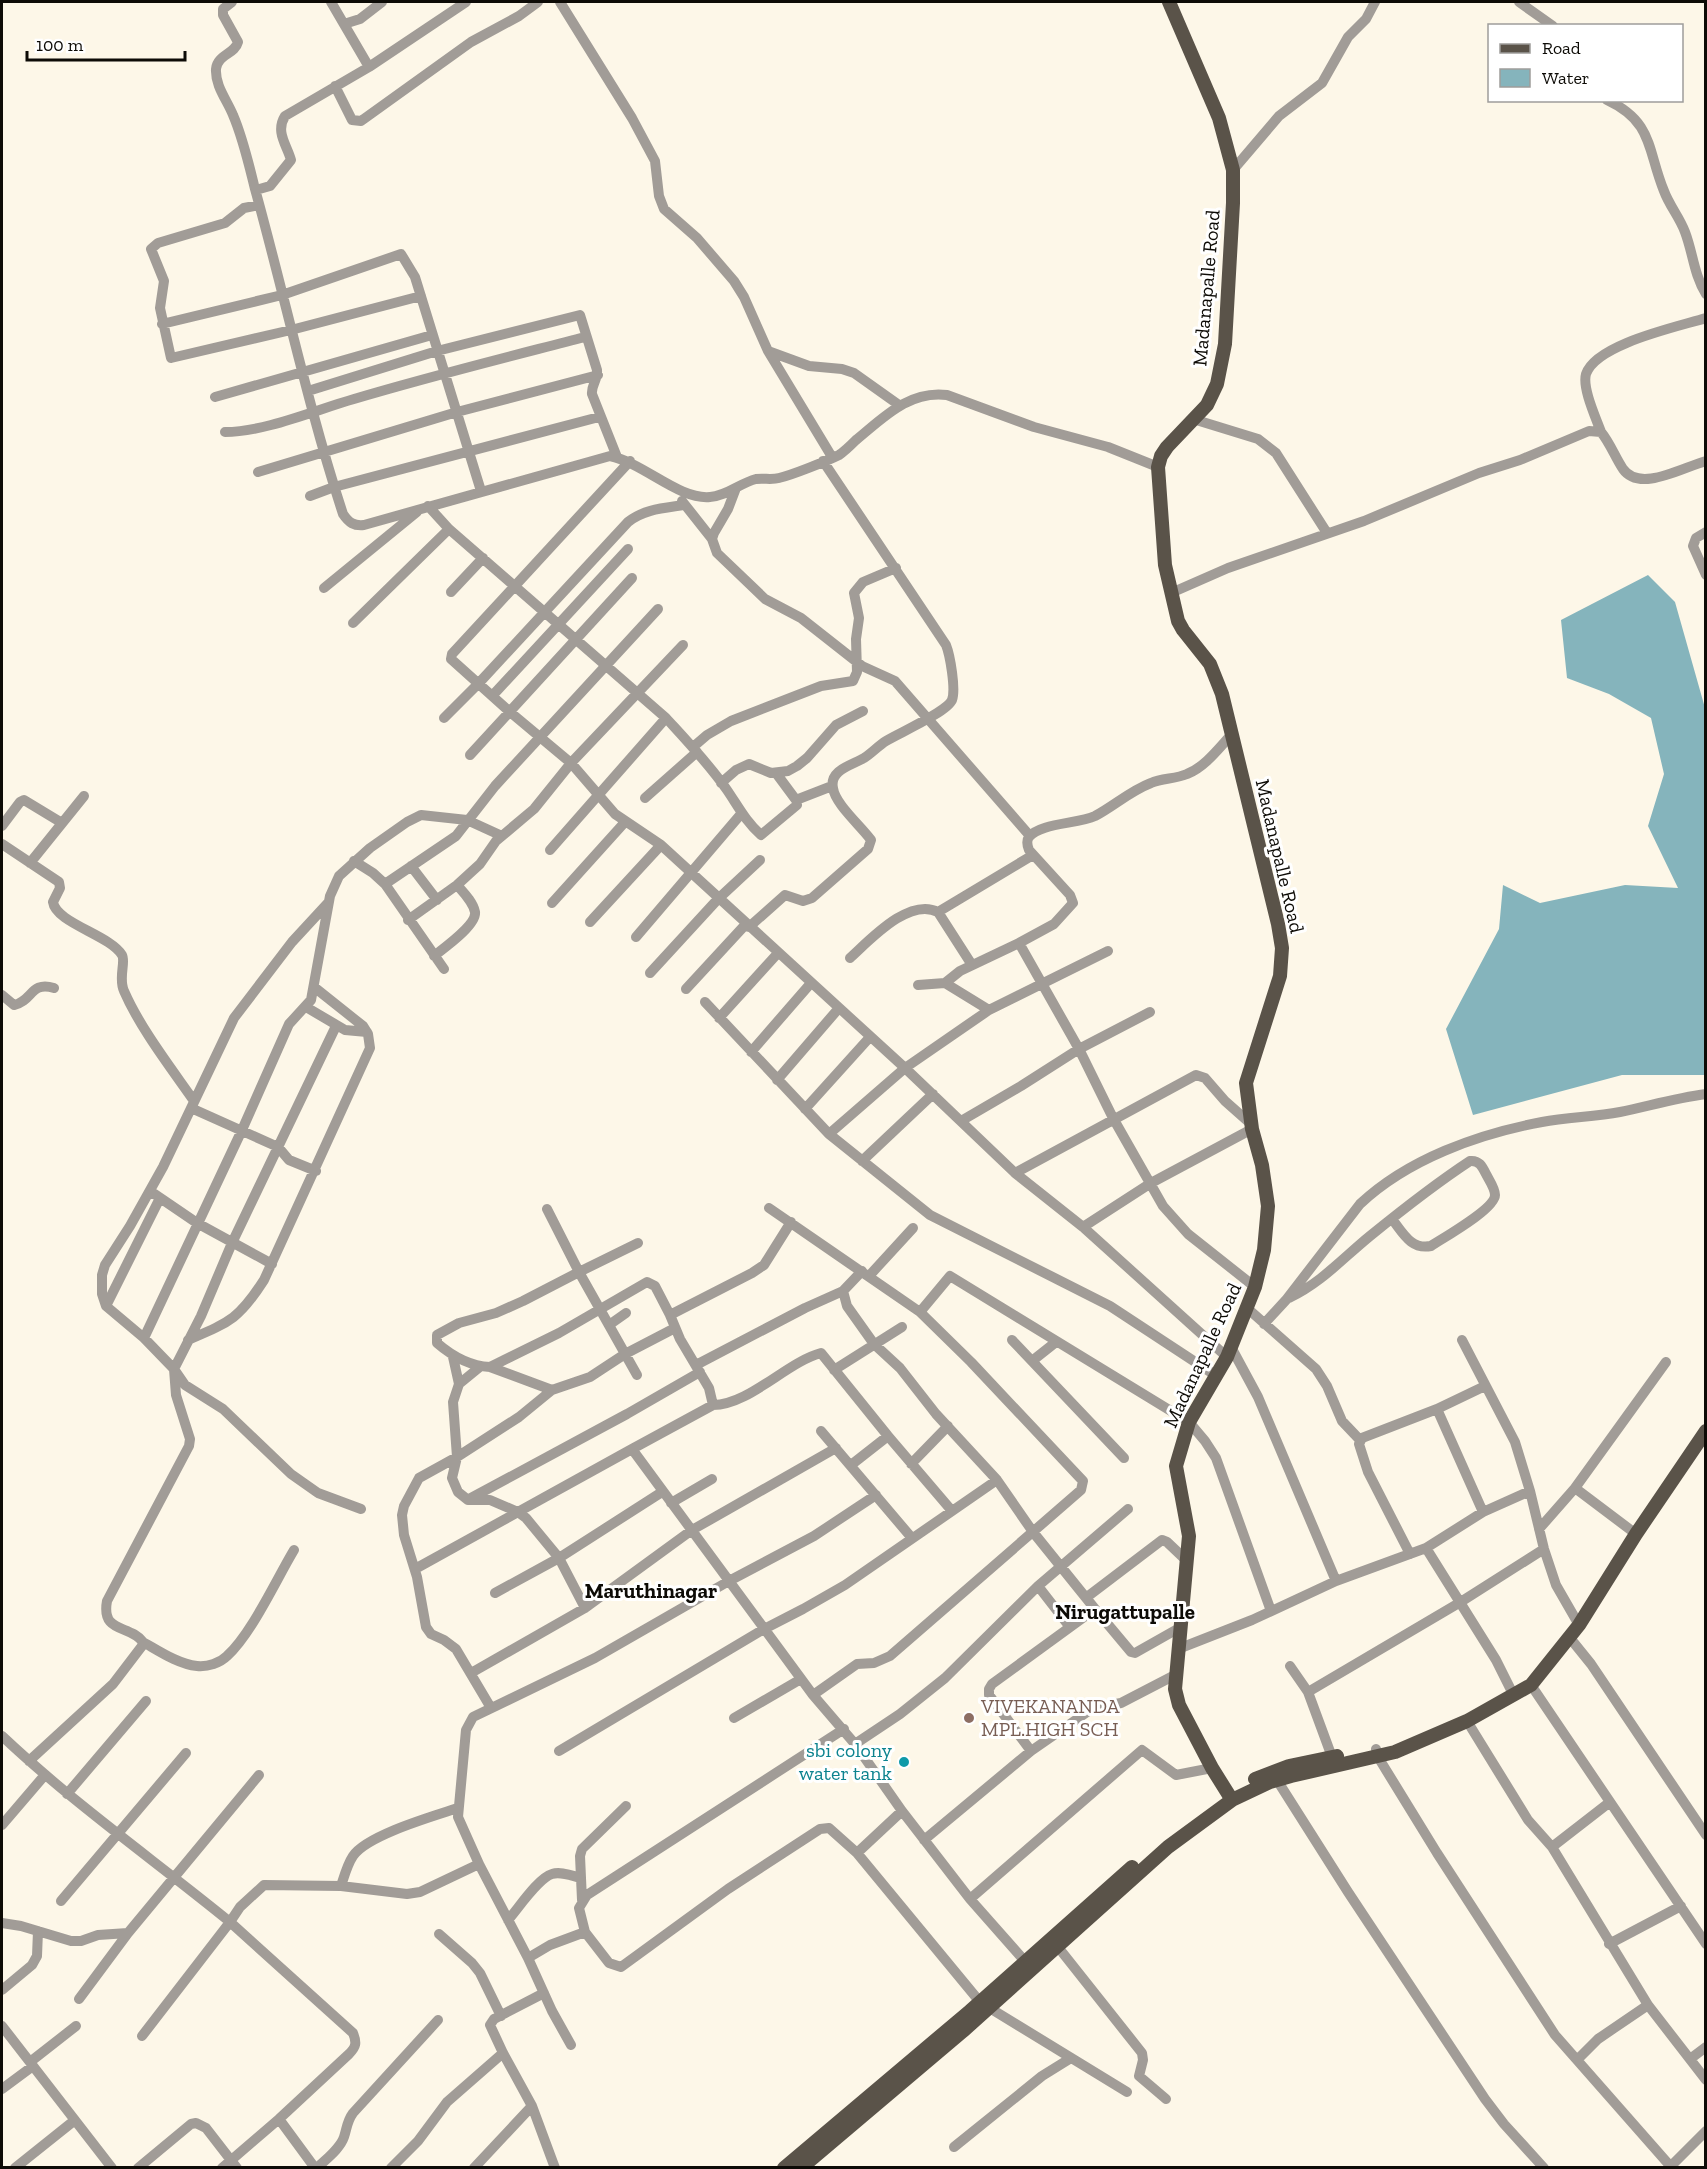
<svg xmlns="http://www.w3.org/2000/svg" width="1707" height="2169" font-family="'Zilla Slab',serif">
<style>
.water{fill:#85b4bc}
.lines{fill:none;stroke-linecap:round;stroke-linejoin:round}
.minor{stroke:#a19c97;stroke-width:10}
.major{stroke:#5a5349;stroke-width:14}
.education-dot{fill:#8d6e63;stroke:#fff;stroke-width:2}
.culture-dot{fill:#0f9aa8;stroke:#fff;stroke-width:2}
.labels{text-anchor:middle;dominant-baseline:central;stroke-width:6;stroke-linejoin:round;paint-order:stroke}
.street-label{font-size:20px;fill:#0d0b06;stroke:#fff}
.education-label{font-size:20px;fill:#785e54;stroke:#fff;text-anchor:start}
.culture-label{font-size:20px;fill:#0d838f;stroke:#fff;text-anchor:end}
.neighbourhood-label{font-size:21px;font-weight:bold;fill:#0d0b06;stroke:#fff}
</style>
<rect width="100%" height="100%" fill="#fdf7e8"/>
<path class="water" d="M1648 575 1675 602 1705 708V1075H1622L1473 1115 1446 1029 1499 929 1503 885 1540 903 1625 885 1678 888 1648 826 1664 774 1651 718 1609 694 1567 678 1561 620Z"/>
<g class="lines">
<path class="minor" d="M232 2 223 9V15L238 42C235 54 217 55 216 69 215 86 227 100 233 115 243 138 249 165 255 189 285 297 308 407 343 514 349 523 354 526 364 525L610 456C644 463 679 500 710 497 727 496 740 483 756 479 764 478 772 480 779 478 792 475 827 461 839 455 845 451 851 445 856 440 883 418 909 390 947 395L1034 427 1108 447 1158 467
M331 2 369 67
M560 2 632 118 655 161 659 196 664 209 697 238 734 281 744 297 768 351 832 457
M1519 2 1553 26
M344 24 360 19 382 2
M335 86 352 120 361 121 471 42 519 16 538 2
M1607 100C1654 122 1647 150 1664 191 1669 205 1680 218 1685 232 1693 253 1694 275 1706 294
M1233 170 1279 116 1322 83 1348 37 1366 19 1375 2
M256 190 270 186 291 160C287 145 275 132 285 116L369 67 466 2
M259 205 244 208 225 223 158 243 151 249 164 281 160 308 171 358 291 330 421 296
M162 324 282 295 401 254 415 277 481 491
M768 351 809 366 842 369 854 373 899 405
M308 391 437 351 580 315 597 370C598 380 591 385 592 394L617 457
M215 397 432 335
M1193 419 1258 439 1276 453 1327 533
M225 432C265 432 315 410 354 399 431 376 508 357 585 337
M1601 432C1596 418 1582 388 1586 374 1596 344 1677 327 1706 318
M630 461 452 654 451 659 510 712 571 763 615 814 661 845 905 1068 1015 1173 1083 1227 1227 1357
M258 472 457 412 598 375
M736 488 728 509 714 533 712 539 717 553 765 599 801 618 862 666 895 681 1030 836
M310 496 334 487 599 417
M682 501 712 539
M428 506 449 529 666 718C687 741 709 764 727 790 738 806 746 822 761 835L797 805 796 800 776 773
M1706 532 1696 538 1693 546 1706 575
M324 588 417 512
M451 592 483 558
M1171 593 1228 568 1364 521 1479 473 1520 460 1589 431 1601 432C1610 443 1615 457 1623 469 1640 493 1683 467 1706 461
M353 623 449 529
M493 695 628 549
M444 718 478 684 628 522C644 509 665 508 684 505
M693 747 707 735 731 721 821 686 853 681 857 672 856 639 859 618 854 593 863 582 896 568
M470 755 632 578
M721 783 736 770 749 764 771 773 788 771 797 766 807 758 836 725 863 711
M645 798 697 752
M796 800 832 786
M2 826 20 802 24 800 62 823
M2 844 59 882 60 888 53 902C56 923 110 935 122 955 126 962 118 978 124 991 140 1028 171 1068 194 1101
M550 850 666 718
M354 861 373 873 385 884 444 969
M30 863 84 796
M411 866 437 900
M385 884 456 836 495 786 658 609
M328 903 292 942 234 1018 163 1167 130 1226 105 1265 102 1275V1294L106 1306 144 1338 174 1369 185 1385 223 1409 291 1474 318 1493 361 1509
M552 903 625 822
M938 912 1033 855
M408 920 457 885 480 864 496 841 534 809 571 763 683 645
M590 922 661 845
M749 927 785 895 803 901 812 898 868 849 871 840C861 826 835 804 833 788 829 770 852 765 864 758 872 753 878 746 886 741 899 733 947 712 952 700 956 689 950 655 946 645L823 461
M636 937 741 814
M1019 943 1054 924 1073 903 1070 895 1029 850C1027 845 1026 841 1029 837 1040 823 1078 824 1095 816 1114 806 1130 791 1151 783 1162 778 1176 779 1187 774 1205 767 1219 748 1232 734
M434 956C444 948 477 925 475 912 473 902 464 893 457 885
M850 958C870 940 909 897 938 912L972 965
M650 973 718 899 760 860
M918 985 945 983
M686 989 746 924
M2 995 14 1005C33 1001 30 981 54 988
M705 1002 829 1134 930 1215 1110 1306 1215 1375
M306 1007 345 1030 367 1032
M989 1010 1108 951
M719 1018 778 953
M751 1052 811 983
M777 1080 839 1008
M191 1108 278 1147 289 1160 316 1171
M805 1109 870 1037
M961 1121 1021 1086 1079 1049 1150 1012
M829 1134 905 1068 989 1010 945 983 960 971 1019 943 1079 1049 1113 1118 1163 1206 1188 1234 1255 1287
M862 1161 933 1094
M1015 1173 1196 1075 1205 1078 1225 1101 1251 1124
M150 1191 197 1223 272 1264
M769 1208 920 1312
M547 1209 579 1272 638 1243
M1083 1227 1151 1183 1252 1129
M862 1271 843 1291 847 1306 874 1344 900 1368 936 1414 997 1480 1033 1532 1095 1609 992 1684 989 1689V1695L1031 1751
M869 1276 913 1228
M1289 1298C1321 1283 1343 1258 1370 1236 1402 1210 1435 1184 1470 1161 1479 1160 1482 1166 1486 1174 1489 1180 1495 1188 1495 1195 1495 1209 1443 1238 1431 1246 1411 1250 1403 1233 1392 1219
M106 1306 160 1198
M1247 1308 1316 1369 1327 1386 1342 1421 1360 1440
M670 1315 752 1273 764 1265 791 1222
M1264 1324 1286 1300 1360 1204C1408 1159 1478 1134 1542 1122 1568 1117 1594 1117 1620 1112 1649 1106 1676 1098 1706 1094
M609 1325 626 1313
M144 1338 242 1130 289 1024 311 1000 330 896 339 876 370 848 407 822 421 815 467 820 502 836
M188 1340C230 1322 239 1319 264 1280L370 1048 368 1034 363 1026 314 987
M1012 1340 1124 1458
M1462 1340 1515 1442 1530 1491
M1231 1347 1258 1397 1336 1581 1426 1548 1496 1660 1514 1696
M453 1357 459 1384 453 1402 457 1457 452 1478 458 1492 468 1500H490L518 1512 526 1518 559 1558 585 1608
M1032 1361 1056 1342
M696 1365 805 1308 843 1291
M490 1367 559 1333 647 1282 655 1286 670 1315 680 1339 709 1388 713 1405
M834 1370 902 1327
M459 1384 481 1366
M552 1390 490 1367C469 1366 452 1356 437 1343V1335L459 1323 496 1313 523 1301 579 1272 637 1375
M1437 1409 1485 1386
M821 1431 911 1537
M911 1464 948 1426
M851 1465 888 1436
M1575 1488 1636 1534
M471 1498 627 1414 700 1372
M671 1503 712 1479
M952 1511 888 1436 821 1353C787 1362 749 1405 713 1405L632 1449 813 1695 855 1744 902 1811 970 1899 1030 1967
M1539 1529 1575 1488 1666 1362
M1426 1548 1483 1512 1530 1491 1544 1549 1556 1585 1579 1625
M1410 1554 1368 1472 1359 1444 1362 1438 1437 1409 1483 1512
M415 1569 632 1449
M1038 1586 1069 1626
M495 1593 559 1558 662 1492
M1087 1597 1162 1540 1167 1542 1186 1560
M1095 1609 1131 1652 1135 1653 1181 1627
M1570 1638 1591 1664 1706 1835
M143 1642C159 1651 178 1664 197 1666 208 1667 220 1663 227 1656 252 1633 276 1580 294 1550
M1178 1649 1252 1620 1336 1581
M1290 1666 1308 1692
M471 1673 585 1608 692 1530 836 1448
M1531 1685 1706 1944
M813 1695 857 1664 874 1663 890 1656 1081 1490 1083 1481 971 1362 920 1312 950 1276 1189 1422 1205 1441 1216 1458 1271 1611
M491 1708 456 1649 444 1640 431 1634 426 1627 417 1577 404 1535 402 1515 404 1506 419 1478 457 1457 519 1417 552 1390 590 1377 625 1354 675 1328
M734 1718 801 1679
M1467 1721 1528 1820 1552 1847 1648 2005 1706 2080
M2 1736C73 1803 154 1860 230 1922L142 2036
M855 1744 900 1714 945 1678 1038 1586 1128 1509
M1376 1749 1378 1757 1437 1853 1555 2035 1672 2168
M559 1751 764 1629 803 1609 845 1585 997 1480
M1332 1757 1308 1692 1459 1603 1544 1549
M29 1761 113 1684 142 1646 143 1642C130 1624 101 1634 107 1601L189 1446 190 1439 176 1395 174 1369 201 1316 232 1243 336 1026
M1277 1780 1348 1892 1485 2099 1504 2124 1544 2168
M67 1794 146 1701
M2 1825 44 1776
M924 1840 1031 1751 1093 1708 1121 1703 1175 1675
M1552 1847 1610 1802
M857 1853 902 1811
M341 1886C344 1877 347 1865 353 1856 367 1835 434 1816 458 1808
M970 1899 1142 1750 1176 1775 1212 1768
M582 1900 580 1856 582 1849 626 1806
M61 1901 186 1753
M508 1920C518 1909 538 1878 552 1874 561 1871 572 1876 581 1878
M2 1923 21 1926 71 1941H81L98 1935 128 1933
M585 1932 609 1963 621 1967 728 1889 820 1829 829 1828 857 1853 980 2002
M439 1934 472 1963 480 1973 501 2016
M1609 1944 1681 1906
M1058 1947 1142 2053 1143 2060 1139 2076 1166 2099
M528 1958 550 1945 585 1932 579 1908 587 1895 844 1729
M2 1990 32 1965 37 1956 38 1931
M544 1993 494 2019 490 2025 503 2053 532 2106 555 2168
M79 1999 128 1933 259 1775
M988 2007 1127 2092
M2 2026 112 2168
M571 2045 552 2011 528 1958 479 1864 458 1817 465 1741 466 1730 473 1717 595 1658 729 1581 814 1536 876 1495
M1690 2059 1706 2047
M1577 2060 1598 2039 1648 2005
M30 2062 76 2026
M2 2089 33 2066
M279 2119 315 2168
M954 2147 1042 2076 1071 2058
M15 2168 75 2120
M138 2168 191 2124 196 2123 206 2128 237 2168
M222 2168 279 2119 349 2054C356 2047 357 2043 353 2033L230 1922 240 1907 264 1885 341 1886 407 1894 420 1892 479 1864
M317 2168C326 2159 340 2149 344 2137 347 2128 347 2121 353 2113L438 2020
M391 2168 418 2141 447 2102 503 2053
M474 2168 532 2106
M1669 2168 1706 2131"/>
<path class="major" d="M1169 2 1219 118 1233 170V203L1225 344 1217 384 1207 405 1167 447 1161 456 1158 467 1165 565 1178 621 1183 630 1210 664 1222 694 1278 924 1282 948 1280 976 1246 1083 1252 1129 1262 1165 1268 1206 1264 1250 1255 1287 1227 1357 1189 1422 1176 1466 1189 1536 1175 1689 1179 1705 1212 1768 1232 1800
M1255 1779 1289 1766 1337 1756
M784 2168 970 2011 1132 1867
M801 2168 963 2031 1168 1847 1232 1800 1270 1782 1291 1776 1395 1752 1467 1721 1531 1685 1579 1625 1636 1534 1706 1431"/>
</g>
<circle class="education-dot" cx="969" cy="1718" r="6"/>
<circle class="culture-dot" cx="904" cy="1762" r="6"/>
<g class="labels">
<g class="street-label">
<text transform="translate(1206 288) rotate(-85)">Madanapalle Road</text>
<text transform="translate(1280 856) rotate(77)">Madanapalle Road</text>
<text transform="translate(1202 1355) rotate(-65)">Madanapalle Road</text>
</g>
<g class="education-label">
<text x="981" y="1706">VIVEKANANDA<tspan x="981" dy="23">MPL.HIGH SCH</tspan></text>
</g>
<g class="culture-label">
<text x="892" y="1750">sbi colony<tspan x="892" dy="23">water tank</tspan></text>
</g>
<g class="neighbourhood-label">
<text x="651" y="1590">Maruthinagar</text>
<text x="1125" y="1611">Nirugattupalle</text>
</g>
</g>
<rect width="1707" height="2169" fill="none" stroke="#0d0b06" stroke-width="6"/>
<rect x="1488" y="24" width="195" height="78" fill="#ffffff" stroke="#9e9d9b" stroke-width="1.5"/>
<rect x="1500" y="44" width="30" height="9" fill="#5a5349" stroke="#9e9d9b" stroke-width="1.5"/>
<text x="1542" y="54" font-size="18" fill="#0d0b06">Road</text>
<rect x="1500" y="69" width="30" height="18" fill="#85b4bc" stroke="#9e9d9b" stroke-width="1.5"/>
<text x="1542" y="84" font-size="18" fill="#0d0b06">Water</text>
<path d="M27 51v9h158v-9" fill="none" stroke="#0d0b06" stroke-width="3"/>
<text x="36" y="51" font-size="18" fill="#0d0b06" stroke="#ffffff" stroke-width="4.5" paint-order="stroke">100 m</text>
</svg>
